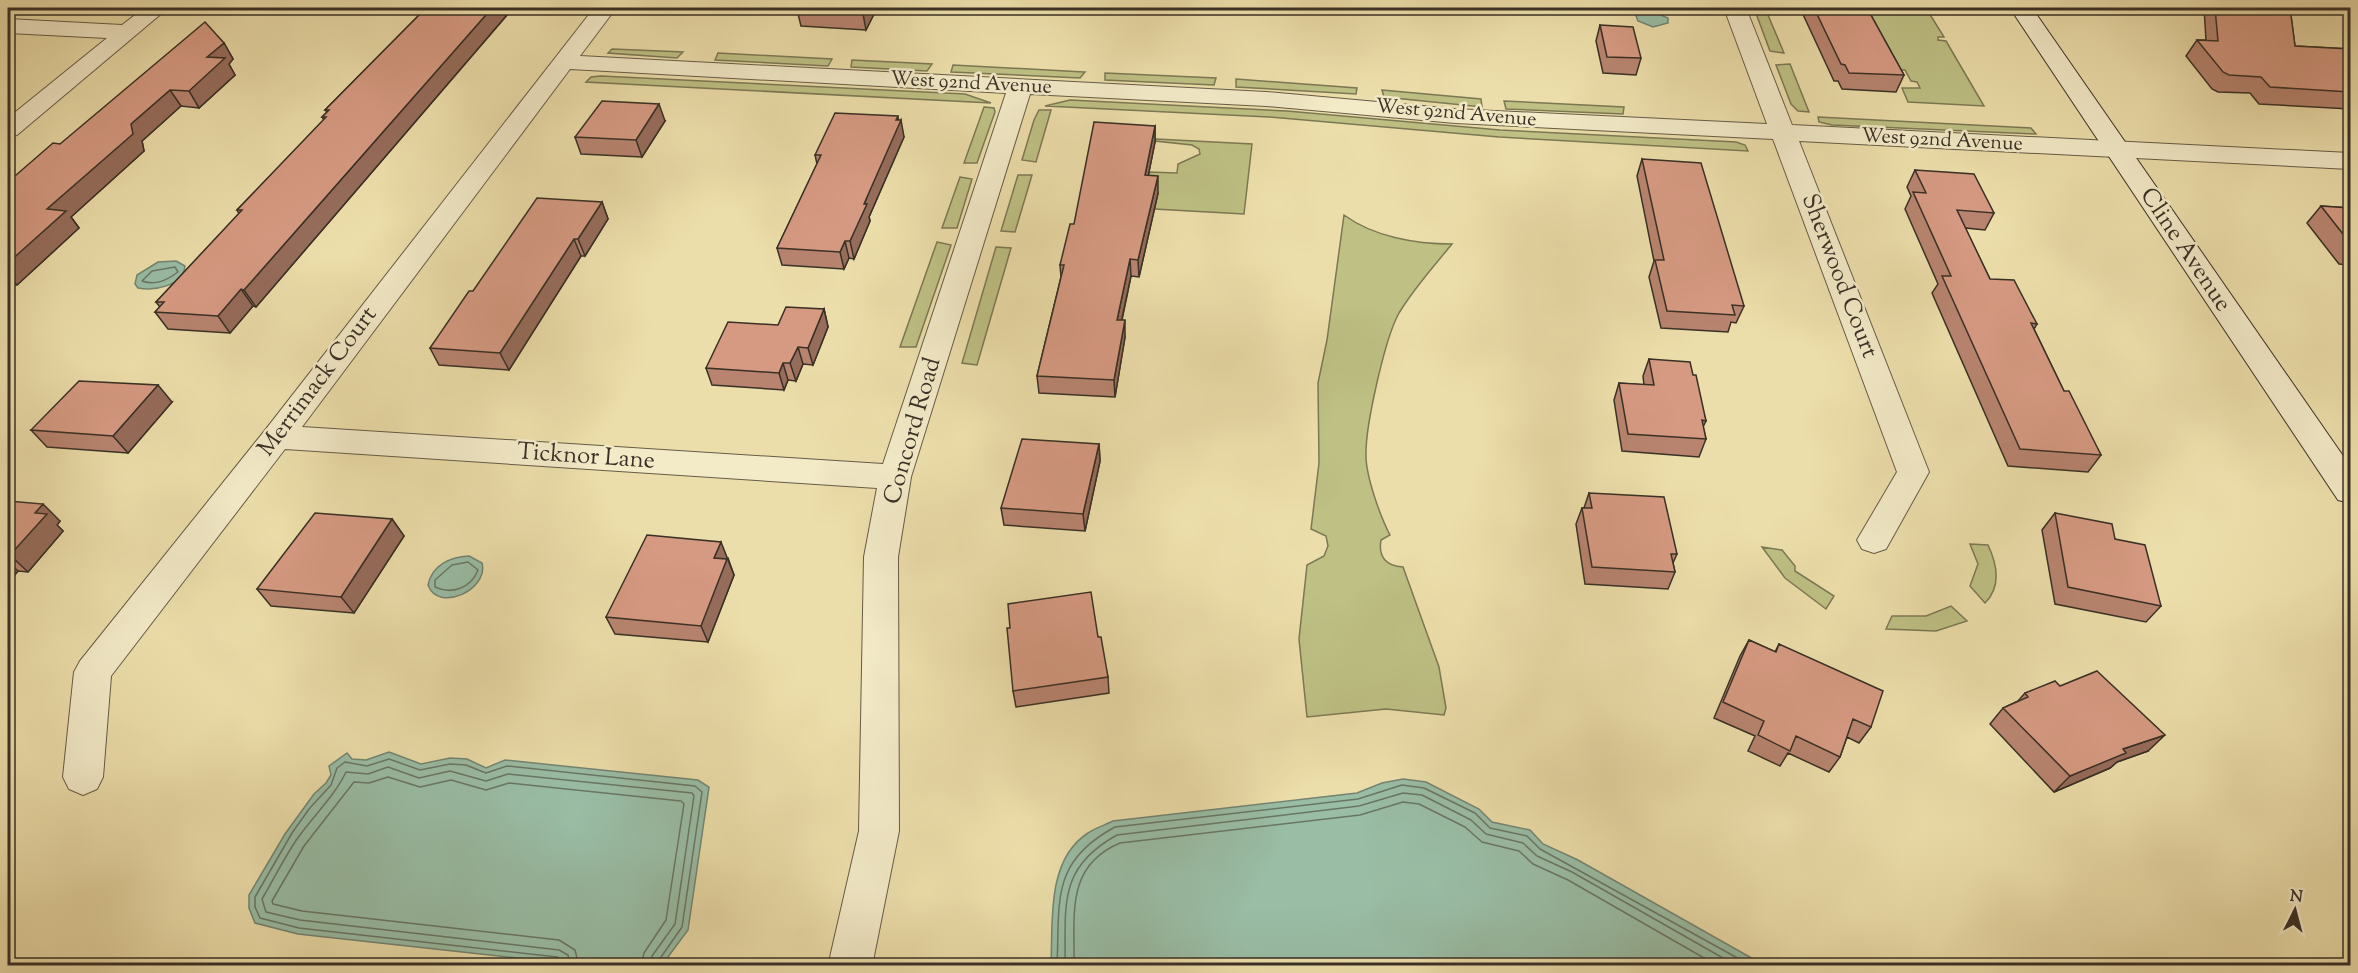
<svg xmlns="http://www.w3.org/2000/svg" width="2358" height="973" font-family="'Sorts Mill Goudy',serif">
<style>
.green{fill:#bec084;stroke:#7c7855;stroke-width:1.5}
.water{fill:#99bda5;stroke:#738572;stroke-width:1.5}
.lines{fill:none;stroke-linecap:round;stroke-linejoin:round}
.shore{stroke:#697666;stroke-width:1.5}
.street-casing{stroke:#665c47;stroke-width:2}
.secondary-casing{stroke:#393026;stroke-width:2}
.street{fill:#f3eac8;fill-rule:evenodd}
.secondary{fill:#f3eac8;fill-rule:evenodd}
.wall{fill:#b88470;stroke:#393026;stroke-width:1.5}
.shaded-wall{fill:#966c5b;stroke:#393026;stroke-width:1.5}
.building{fill:#d69a82;stroke:#393026;stroke-width:1.5}
.labels{text-anchor:middle;dominant-baseline:central;stroke-width:5;stroke-linejoin:round;paint-order:stroke}
.far-street-label{font-size:20px;fill:#393026;stroke:#f3eac8}
.street-label{font-size:24px;fill:#393026;stroke:#f3eac8}
</style>
<rect width="100%" height="100%" fill="#ecdeaa"/>
<filter id="stains"><feTurbulence type="fractalNoise" baseFrequency=".00333" numOctaves="4"/><feColorMatrix values="0 0 0 0 .2 0 0 0 0 .09 0 0 0 0 .02 0 0 0 .5 -.17"/></filter>
<radialGradient id="worn" r=".72"><stop offset=".6" stop-color="#630" stop-opacity="0"/><stop offset="1" stop-color="#630" stop-opacity=".3"/></radialGradient>
<path class="green" d="M1754 8H1765L1784 53 1770 51Z
M1864 8H1926L1944 37H1938V40L1946 41 1984 106 1908 102 1902 88H1920L1917 82 1911 81 1905 70 1885 69Z
M612 49 683 52 677 58 608 53Z
M718 53 832 59 828 66 715 60Z
M852 60 932 64 927 71 851 67Z
M1790 64 1809 112 1798 111 1791 104 1776 65Z
M953 65 1084 72H1085L1080 78 951 72Z
M1105 73 1216 78 1214 85 1105 80Z
M601 76 965 94 991 103 586 82 591 77Z
M1236 79 1357 88 1356 94 1236 87Z
M1382 90 1481 99 1482 107 1384 97Z
M1070 100 1287 111 1500 130 1736 142 1745 145 1748 151 1499 137 1269 117 1045 106Z
M1504 101 1624 107 1623 114 1506 109Z
M984 107 994 108 995 112 977 163H964Z
M1039 110H1051L1036 162 1022 160 1034 120Z
M1818 117 2031 128 2036 134 1832 125 1819 122Z
M1156 139 1252 144 1244 214 1119 207 1146 184 1149 172 1177 173 1178 164 1200 154 1199 149 1192 145 1155 141Z
M1018 175H1032L1015 232 1001 231Z
M960 177 972 179 957 228H942Z
M1344 215C1374 237 1416 244 1452 244 1434 266 1414 288 1399 313 1385 338 1365 427 1366 456 1366 476 1380 516 1390 535L1381 540C1378 557 1386 566 1403 567L1439 667 1446 708 1444 715 1386 709 1307 717 1299 639 1307 565 1324 556 1328 546 1326 536 1311 529 1319 463 1318 383 1327 340Z
M937 242 951 245 916 347H900Z
M996 247 1011 248 977 365 962 363Z
M1970 544 1988 545C1997 564 2002 586 1985 603L1970 586 1978 564Z
M1762 547 1782 550 1795 566V571L1834 596 1826 609 1785 578Z
M1951 606 1967 621 1936 631 1886 629 1892 616H1926Z"/>
<path class="water" d="M1651 11 1668 18V23L1653 27 1638 21 1636 16 1641 12Z
M176 261 185 266C183 286 155 291 138 288L135 284 137 275 158 262Z
M469 556 482 563C489 590 438 613 428 585 432 565 450 557 469 556Z
M389 752 421 764 450 758 467 759 486 768 505 760 698 780 709 787 688 930 662 965H582L298 934 255 923 249 908V895L285 834 314 794 326 783 331 775 329 766 347 753 352 759 366 760Z
M1403 779 1426 782 1479 809 1492 822 1530 830 1543 844 1578 860 1764 965H1051C1053 922 1046 860 1088 833 1095 828 1105 825 1113 821L1357 793 1382 783Z"/>
<g class="lines">
<path class="shore" d="M175 267 178 272C167 280 156 286 142 281L152 271Z
M468 562 478 570C471 588 452 595 435 587V580L452 565Z
M563 966 562 960 557 957 299 928 260 918 255 907V897L292 833 309 809 331 785 337 768 345 762 367 766 389 759 420 770 450 764 466 765 486 773 507 766 695 786 702 792 682 927 659 960 658 966
M570 966 568 955 559 950 300 920 266 912 262 899C274 879 284 858 297 839 313 816 334 797 346 772L368 774 388 767 419 778 450 771 486 781 508 774 692 793 694 796 675 924 652 956 650 966
M579 966 575 950 559 940 302 911 273 904 272 901 304 846 354 782 369 783 388 777 420 787 451 780 486 790 509 783 681 801 684 804 666 920 644 953 641 966
M1057 966C1060 901 1050 862 1115 827L1358 799 1402 785 1424 788 1475 813 1490 828 1527 836 1540 849 1752 966
M1065 966C1066 906 1057 868 1117 835L1359 806 1403 793 1422 795 1471 820 1486 834 1523 843 1537 856 1572 872 1737 966
M1074 966C1075 915 1065 866 1120 843L1360 815 1403 802 1419 804 1465 827 1482 842 1519 851 1533 864 1568 880 1718 966"/>
<g class="street-casing">
<path id="street" d="M144 8H168L17 135 8 137V118L107 38 8 33V19L122 25Z
M594 8H616L580 56 1266 92 1455 109 1767 124 1724 8H1746L1792 125 2350 153V169L1799 141 1929 472 1886 549 1874 553 1862 549 1857 540 1897 472 1773 139 1455 123 1266 106 1030 94 911 477 898 557 899 831 872 966H828L859 831 864 557 877 488 285 449 111 676 103 777 97 789 83 795 69 789 63 777 74 672 80 661 266 429ZM570 69 1006 93 883 464 302 427Z"/>
</g>
<g class="secondary-casing">
<path id="secondary" d="M2010 8H2032L2350 466V503L2338 500Z"/>
</g>
<use href="#street" class="street"/>
<use href="#secondary" class="secondary"/>
</g>
<path class="wall" d="M426 8H513L256 307 253 306 230 333 168 329 155 312 160 307 156 302 239 214 237 210 324 120 322 117 327 112 325 110Z
M877 8 866 30 801 26 797 10Z
M1800 8H1867L1904 75 1896 92 1842 89 1838 81H1834Z
M2204 8H2290L2295 46 2350 49V109L2259 104 2250 93 2218 92 2212 89 2186 56 2197 40H2206Z
M1600 25 1641 58 1636 75 1603 73 1596 41Z
M224 43 233 59 229 64 235 75 199 108 181 106 142 141 144 151 71 217 79 228 17 285 8 284V182L60 144Z
M898 120 904 137 869 217 870 221 854 259 849 258 844 269 782 265 777 248 817 164 815 155Z
M665 121 642 157 581 154 575 137Z
M1155 126V142L1148 176 1158 193 1139 277 1131 276 1122 320 1125 337 1115 397 1039 393 1037 376 1061 277 1060 265 1074 224Z
M1642 159 1744 306 1736 323 1731 322 1728 332 1661 328 1649 277 1654 261 1637 176Z
M1915 170 1994 213 1985 230 1965 228 1990 279 2037 324 2034 329 2064 391 2101 455 2088 472 2008 466 1932 293 1938 284 1905 209 1911 196 1907 187Z
M602 202 608 219 585 256H581L509 370 439 365 430 348 473 291Z
M2321 206 2350 208V265L2339 264 2307 223Z
M824 309 828 327 813 365 803 364 796 381 788 380 784 390 712 385 706 368 778 325Z
M1649 359 1693 375 1706 421 1703 427 1706 439 1699 457 1622 451 1614 400 1619 383 1644 385 1643 376Z
M172 402 128 453 47 447 31 430Z
M1099 444 1100 461 1085 531 1004 525 1001 508Z
M1589 493 1677 554 1673 563 1675 572 1668 589 1585 584 1576 524 1582 508H1584Z
M8 501 60 521 57 525 63 531 28 572 18 571 8 583Z
M2055 513 2115 539 2161 606 2146 622 2055 604 2042 530Z
M392 519 404 536 354 613 271 606 257 589Z
M728 558 734 575 708 642 615 634 606 617Z
M1098 637 1108 677 1109 693 1016 707 1013 691Z
M1749 640 1775 652 1779 644 1871 727 1859 743 1847 737 1840 757 1829 772 1788 753 1780 766 1748 751 1755 736 1714 718 1740 656Z
M2060 686 2148 751 2117 762 2110 768 2054 792 1990 724 2003 708 2018 701 2025 693Z"/>
<path class="shaded-wall" d="M492 8H513L256 307 244 290Z
M866 8H877L866 30 863 14Z
M224 43 233 59 229 64 235 75 199 108 189 91 207 57Z
M8 53 13 61 8 66Z
M170 90 181 106 142 141 144 151 71 217 79 228 17 285 8 274V263L47 209 131 124Z
M659 104 665 121 642 157 636 140Z
M898 116 899 125 901 120 904 137 869 217 870 221 854 259 850 241Z
M1155 126V142L1145 192V175Z
M1158 176V193L1139 277 1138 260Z
M602 202 608 219 585 256 578 239Z
M574 239 581 256 509 370 500 353Z
M845 241 849 258 844 269 840 252Z
M1130 259 1131 276 1118 337 1117 320Z
M241 289 253 306 230 333 218 316Z
M824 309 828 327 813 365 808 348Z
M1125 320V337L1115 397 1114 380Z
M798 347 803 364 796 381 790 363Z
M783 363 788 380 784 390 779 373Z
M158 385 172 402 128 453 113 436Z
M1099 444 1100 461 1085 531 1083 514Z
M43 504 60 521 57 525 63 531 28 572 10 555 35 513Z
M392 519 404 536 354 613 341 597Z
M721 542 734 575 708 642 701 626 714 558Z
M8 562 18 571 8 583Z
M2165 735 2148 751 2117 762 2110 768 2054 792 2070 776 2123 749Z"/>
<path class="building" d="M426 8H492L244 290 241 289 218 316 155 312 164 302H156L242 210H237L326 117H322L329 110H325Z
M798 8H866L863 14 797 10Z
M1814 8H1867L1904 75 1849 73 1845 65 1841 64Z
M2215 8H2290L2295 46 2350 49V92L2270 87 2261 77 2229 75 2223 72 2197 40 2218 41Z
M205 22 224 43 207 57 225 58 189 91 170 90 131 124 133 134 47 209 66 211 8 263V182L53 143 60 144Z
M1600 25 1633 27 1641 58 1607 57Z
M602 101 659 104 636 140 575 137Z
M835 113 898 116 896 120H901L864 204H867L850 241H845L840 252 777 248 821 155H815Z
M1094 122 1155 126 1145 175 1158 176 1138 260 1130 259 1117 320H1125L1114 380 1037 376 1064 265H1060L1070 224H1074Z
M1642 159 1701 163 1744 306 1732 305 1735 315 1667 311 1655 260H1664Z
M1915 170 1974 174 1994 213 1957 210 1990 279 2014 280 2037 324 2031 323 2064 391H2069L2101 455 2020 449 1942 276H1951L1913 192 1926 193Z
M537 198 602 202 578 239H574L500 353 430 348 469 291H473Z
M2321 206 2350 208V243Z
M786 307 824 309 808 348 798 347 790 363H783L779 373 706 368 728 322 778 325Z
M1649 359 1690 362 1693 375H1696L1706 421 1702 420 1706 439 1628 434 1619 383 1654 385Z
M79 381 158 385 113 436 31 430Z
M1022 439 1099 444 1083 514 1001 508Z
M1589 493 1664 497 1677 554H1671L1675 572 1592 567 1582 508H1592Z
M8 501 43 504 35 513 47 514 10 555H8Z
M315 513 392 519 341 597 257 589Z
M2055 513 2112 524 2115 539 2145 545 2161 606 2068 587Z
M647 535 721 542 714 558 727 559 701 626 606 617Z
M1091 592 1098 637H1101L1108 677 1013 691 1007 628H1010L1008 604Z
M1749 640 1776 652 1779 644 1883 691 1871 727 1853 719 1840 757 1796 736 1790 751 1758 735 1764 721 1723 702Z
M2097 671 2165 735 2123 749 2126 753 2070 776 2003 708 2028 697 2025 693 2055 681 2060 686Z"/>
<g class="labels">
<g class="far-street-label">
<text transform="translate(971 84) rotate(3)">West 92nd Avenue</text>
<text transform="translate(1456 114) rotate(5)">West 92nd Avenue</text>
<text transform="translate(1942 141) rotate(3)">West 92nd Avenue</text>
</g>
<g class="street-label">
<text transform="translate(2185 250) rotate(56)">Cline Avenue</text>
<text transform="translate(1839 276) rotate(69)">Sherwood Court</text>
<text transform="translate(318 382) rotate(-53)">Merrimack Court</text>
<text transform="translate(913 431) rotate(-74)">Concord Road</text>
<text transform="translate(586 457) rotate(4)">Ticknor Lane</text>
</g>
</g>
<rect width="2358" height="973" fill="none" stroke="#ecdeaa" stroke-width="30"/>
<rect x="9" y="9" width="2340" height="955" fill="none" stroke="#393026" stroke-width="3"/>
<rect x="15" y="15" width="2328" height="943" fill="none" stroke="#393026" stroke-width="1.5"/>
<g transform="translate(2295 910) rotate(6)" stroke="#f3eac8" stroke-width="4.5" paint-order="stroke">
<path d="M0-4.5L10 22L0 15L-10 22Z" fill="#393026"/>
<text y="-9" font-size="16" font-weight="bold" text-anchor="middle" fill="#393026">N</text>
</g>
<rect width="100%" height="100%" filter="url(#stains)"/>
<rect width="100%" height="100%" fill="url(#worn)"/>
</svg>
